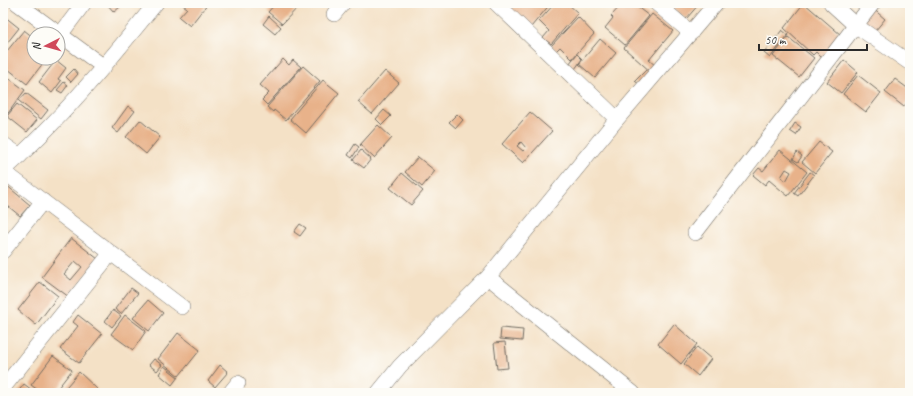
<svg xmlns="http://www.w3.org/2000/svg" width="913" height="396" font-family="Caveat,sans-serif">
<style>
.building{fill:#e8b28a;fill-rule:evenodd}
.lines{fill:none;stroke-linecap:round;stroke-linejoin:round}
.minor-casing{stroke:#716b61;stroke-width:16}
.minor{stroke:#fff;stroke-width:15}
</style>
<rect width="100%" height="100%" fill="#fdfcf7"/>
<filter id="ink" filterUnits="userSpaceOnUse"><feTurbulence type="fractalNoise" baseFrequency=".025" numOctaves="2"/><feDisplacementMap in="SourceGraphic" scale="8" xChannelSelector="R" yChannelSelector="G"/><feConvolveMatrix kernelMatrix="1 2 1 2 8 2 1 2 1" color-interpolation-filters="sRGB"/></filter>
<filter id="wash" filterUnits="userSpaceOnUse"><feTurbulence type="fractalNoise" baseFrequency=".012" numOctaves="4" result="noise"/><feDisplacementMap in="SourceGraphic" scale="16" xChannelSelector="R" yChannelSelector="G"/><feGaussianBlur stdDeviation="0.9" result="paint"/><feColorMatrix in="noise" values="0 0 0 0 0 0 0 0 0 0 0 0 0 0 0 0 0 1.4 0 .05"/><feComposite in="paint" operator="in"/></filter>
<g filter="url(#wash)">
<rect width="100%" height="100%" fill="#f4e1c6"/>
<g id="blocks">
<path class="building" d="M106 3H116L120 7 114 12Z
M185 3H208L190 26 179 17 187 8 183 5Z
M276 3H302L282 24 268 12Z
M516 3H551L531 27 511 10Z
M555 3H567L578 13 551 44 543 38 549 31 539 21Z
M623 3H632L649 16 625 45 605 28 613 18 611 16Z
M668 3H700L686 19Z
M804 3 841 35 822 58 816 52 813 55 784 28Z
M871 7 885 19 875 31 861 19Z
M652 14 673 31 649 60 656 66 651 72 624 48Z
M4 16 19 28 3 48V17Z
M269 16 281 27 275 34 263 24Z
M578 17 594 34 572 59 560 47 556 51 551 46Z
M24 30 34 38V58H47L27 84 3 65V56Z
M782 30 788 35 770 58 764 53Z
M788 37 814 58 799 77 773 56Z
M600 39 616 53 595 78 579 64Z
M577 54 582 59 575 69 569 64Z
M283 59 289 65 293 60 301 67 267 105 262 100 269 93 260 85Z
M56 60 66 68 58 79 61 81 52 93 39 82Z
M844 60 858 72 841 93 827 82Z
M303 66 320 81 286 120 274 110 273 112 267 107Z
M74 69 78 74 71 82 66 77Z
M646 70 650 73 640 85 635 81Z
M385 71 399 83 372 114 358 102Z
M3 74 25 90 3 120Z
M858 75 881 93 866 112 843 94Z
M895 79 910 90V98L904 107 885 92Z
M323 80 339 93 306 133 290 119Z
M64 82 68 85 62 93 57 90Z
M26 93 48 110 41 119 19 101Z
M17 104 37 120 27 132 7 116Z
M128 106 135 111 118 133 112 128Z
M384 110 391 116 382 125 376 119Z
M530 112 552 131 523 163 502 144ZM521 142 526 148 523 151 517 146Z
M457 114 463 120 456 128 449 122Z
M140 120 160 137 146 154 126 137Z
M795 123 801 127 796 135 790 131Z
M378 125 392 138 374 158 360 145Z
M819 142 832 152 815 173 802 162Z
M355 144 359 147 352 158 348 155Z
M361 150 371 159 364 168 353 160Z
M780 150 807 172 788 196 769 180 765 185 753 175 759 168 763 171ZM786 169 791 172 786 181 781 177Z
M797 152 802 156 798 162 793 159Z
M418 157 435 171 422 187 405 172Z
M810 172 814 175 798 196 794 193Z
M402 173 423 191 411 205 390 188Z
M5 184 30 205 20 216 3 202V186Z
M300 224 306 228 300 236 294 232Z
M71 238 98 259 69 297 42 277ZM75 261 82 267 71 280 64 274Z
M40 282 58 296 36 325 18 310Z
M131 288 138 293 121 314 115 309Z
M148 300 163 313 149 331 133 318Z
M113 310 121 316 112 327 105 321Z
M78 315 102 334 79 363 60 349 78 326 73 322Z
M125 315 146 331 133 350 111 334Z
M674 324 697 344 681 364 658 344Z
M501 328 523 330 522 341 500 339Z
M178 333 200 350 179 376 158 359Z
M505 342 508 368 497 369 494 343Z
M697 347 711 359 698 376 684 364Z
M53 356 72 370 54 393H42L31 385Z
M154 359 162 365 157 371 149 365Z
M220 365 228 372 215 387 208 381Z
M164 366 178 377 172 385 159 374Z
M79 372 97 389 93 393H61Z
M24 384 36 393H17Z"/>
</g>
</g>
<g filter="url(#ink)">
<use href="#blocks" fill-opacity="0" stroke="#716b61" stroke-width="1"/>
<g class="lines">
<g class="minor-casing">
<path id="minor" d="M17 3 104 67
M496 3 617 119
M656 3 691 33
M831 3 855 25 910 63
M334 14 343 3
M60 35 84 3
M3 144 20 156
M3 171C60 121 109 61 156 3
M3 171 182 307
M695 233 873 3
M3 251 43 201
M488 277 633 393
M3 388 111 253
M230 393 238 383
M378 393 400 366 488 277 617 119 716 3"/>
</g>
<use href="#minor" class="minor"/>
</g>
</g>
<rect width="913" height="396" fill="none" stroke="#fdfcf7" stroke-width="16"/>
<g transform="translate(46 46) rotate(264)"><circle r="19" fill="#fdfcf7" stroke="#a9a8a5"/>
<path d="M0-3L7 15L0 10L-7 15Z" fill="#d1495b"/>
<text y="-6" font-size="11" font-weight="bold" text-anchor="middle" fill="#2b2b2b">N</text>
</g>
<path d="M759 44v6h108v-6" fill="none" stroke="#2b2b2b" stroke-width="2"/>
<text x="765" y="44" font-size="12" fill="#2b2b2b" stroke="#fdfcf7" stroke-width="3" paint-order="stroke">50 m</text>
</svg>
